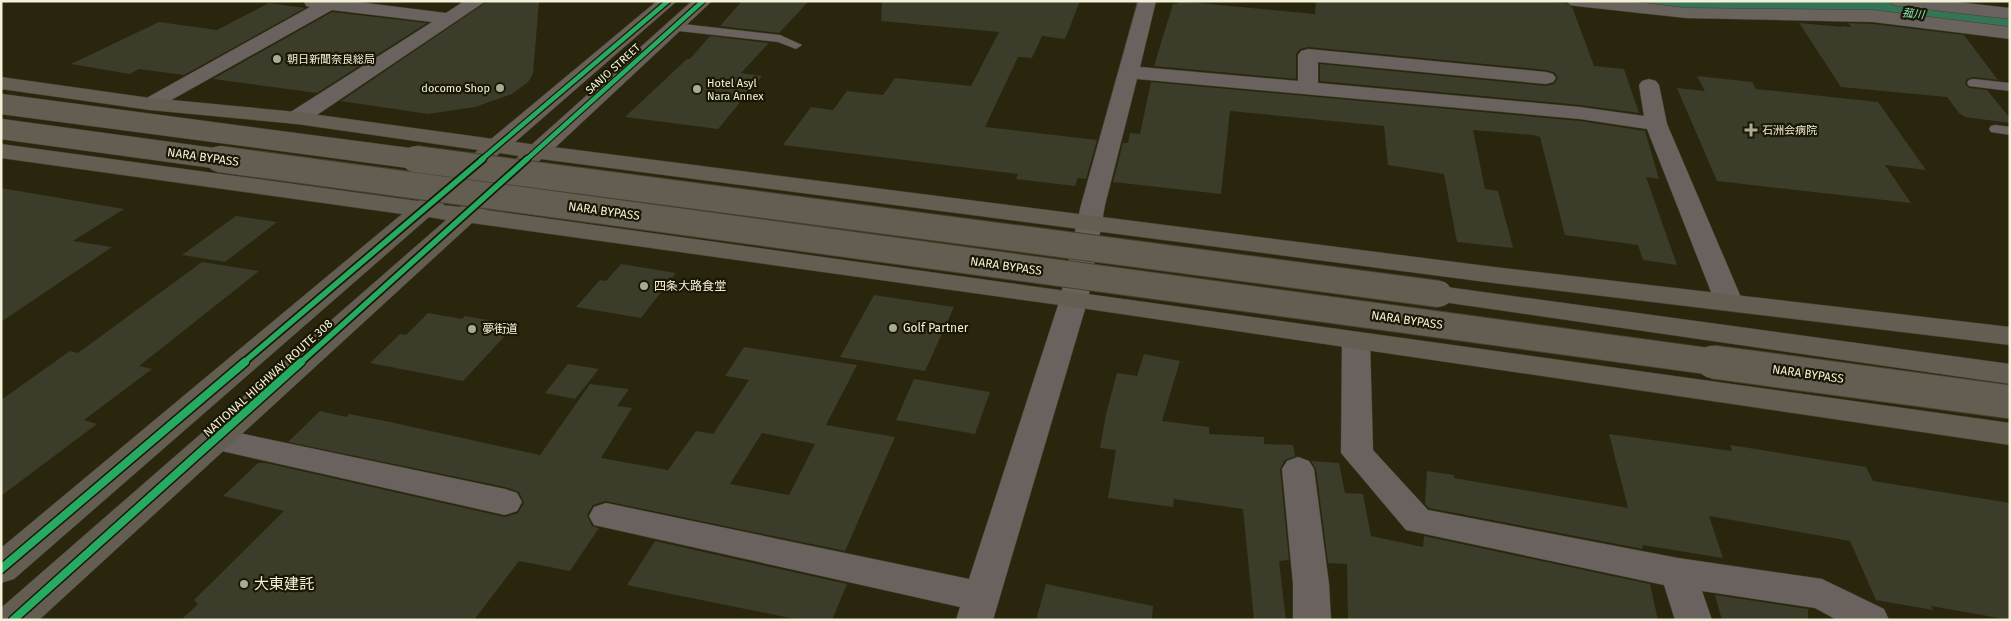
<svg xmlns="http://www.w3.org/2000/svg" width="2011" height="621" font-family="'Fira Sans','Noto Sans JP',sans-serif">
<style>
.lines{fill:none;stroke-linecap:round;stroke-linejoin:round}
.river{fill:#357555;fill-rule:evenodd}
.building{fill:#3b3c29;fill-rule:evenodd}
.lane-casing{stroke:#43412c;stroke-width:1}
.street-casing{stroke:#43412c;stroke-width:1}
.secondary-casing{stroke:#43412c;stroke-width:1}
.primary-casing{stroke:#43412c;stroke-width:1}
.highway-casing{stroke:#43412c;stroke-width:1}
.lane{fill:#69625f;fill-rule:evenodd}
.street{fill:#69625f;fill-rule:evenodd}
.secondary{fill:#6a625d;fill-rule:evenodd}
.primary{fill:#696058;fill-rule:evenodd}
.highway{fill:#635d52;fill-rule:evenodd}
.highway-bridge-far2-casing{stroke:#43412c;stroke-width:21;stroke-linecap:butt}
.highway-bridge-far1-casing{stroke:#43412c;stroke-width:28;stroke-linecap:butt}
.highway-bridge-casing{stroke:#43412c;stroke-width:35;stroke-linecap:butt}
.highway-bridge-far2{stroke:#635d52;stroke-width:20}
.highway-bridge-far1{stroke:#635d52;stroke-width:26}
.highway-bridge{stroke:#635d52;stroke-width:33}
.cycleway-far2-casing{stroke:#1a1705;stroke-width:7}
.cycleway-far1-casing{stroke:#1a1705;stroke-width:9}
.cycleway-casing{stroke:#1a1705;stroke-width:11}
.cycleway-far2{stroke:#26ab63;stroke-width:4.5}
.cycleway-far1{stroke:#26ab63;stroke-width:5.5}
.cycleway{stroke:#26ab63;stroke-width:8}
.poi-dot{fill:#adaa92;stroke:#1a1705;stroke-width:2}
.labels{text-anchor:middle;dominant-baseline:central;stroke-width:4.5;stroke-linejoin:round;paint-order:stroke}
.far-water-label{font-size:11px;font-style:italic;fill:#89eebc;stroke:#1a1705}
.far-poi-label{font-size:11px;fill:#f4f1d9;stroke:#1a1705;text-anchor:start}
.far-street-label{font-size:11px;fill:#f4f1d9;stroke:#1a1705}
.street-label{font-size:12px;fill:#f4f1d9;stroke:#1a1705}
.poi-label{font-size:12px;fill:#f4f1d9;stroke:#1a1705;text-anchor:start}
.near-poi-label{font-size:15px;fill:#f4f1d9;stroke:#1a1705;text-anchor:start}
</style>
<rect width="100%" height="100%" fill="#29260d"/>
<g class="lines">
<path class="river" d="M1617 1H1911L2010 12V38L1834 17H1688L1637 13 1623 10Z"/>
</g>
<path class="building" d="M488 1H539L533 74 528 82 512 94 475 107 428 114 341 101Z
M742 1H809L779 33 720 26Z
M882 1H1080L1065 39 1042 36 1032 58 1018 57 985 127 1097 140 1086 179 1078 178 1075 186 1016 179 1018 174 783 145 811 107 833 110 847 91 883 95 895 78 971 86 999 32 881 21Z
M1178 1 1315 14 1316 1H1542L1566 3 1572 7 1594 66 1624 69 1639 113 1580 105 1320 81V64L1546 86 1554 84 1558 78 1554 72 1546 70 1308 47 1300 49 1296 54V79L1154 66 1173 4H1177Z
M269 3 305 8 184 75 139 69 130 74 71 64 159 22 217 30Z
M332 12 427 23 317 93 213 79Z
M1799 23 1843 27 1842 26 1851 27 1848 23 1873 24 1964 35 1998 80 1974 77 1967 79 1965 84 1969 88 1987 90 2010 118V123L1965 117 1959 113 1947 97 1841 87Z
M710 36 769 43 741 73 762 76 718 129 625 117 687 59H690Z
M1697 76 1752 82 1756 89 1878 102 1926 170 1885 165 1911 203 1717 181 1677 88 1705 91Z
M1151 82 1580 121 1645 131 1659 179 1646 177 1677 265 1643 260 1638 245 1565 235 1540 137 1533 135 1473 130 1485 189 1498 191 1513 248 1457 242 1444 174 1388 165 1384 126 1230 111 1221 194 1113 182 1123 143H1128L1130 133 1140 134Z
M1 188 124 209 73 241 112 247 1 322Z
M236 216 277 222 225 262 182 255Z
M202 262 259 271 139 366 152 369 84 420 97 424 1 496V400L70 351 78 353Z
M621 264 676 273 641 318 576 307 600 280 606 281Z
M874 295 954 307 925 371 840 357Z
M428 313 462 319 465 316 515 325 463 381 370 363 400 334 406 335Z
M744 347 857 365 826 425 895 437 845 551 605 501 593 505 587 515 592 526 599 528 570 571 519 561 474 620H181L198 604 194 600 284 511 223 496 258 463H266L505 517 518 513 524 503 519 492 505 487 288 442 320 411 346 417 349 414 390 422 540 455 590 384 629 389 617 406 632 408 601 458 668 470 696 431 713 434 749 380 725 376ZM762 433 815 444 789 495 730 484Z
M1144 354 1180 361 1162 421 1209 427V434L1264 437V444L1293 445 1295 456 1285 460 1280 469 1289 560 1279 561 1286 620H1254L1243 509 1174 499 1173 507 1108 498 1116 450 1100 448 1106 414 1117 373 1137 376Z
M568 364 599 369 575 399 545 393Z
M914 379 990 392 975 434 896 420Z
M1609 434 1732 451 1730 445 1866 467 1873 481 2010 503V620L1931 606 1933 610 1876 600 1850 541 1709 516 1723 558 1642 545 1643 549 1429 508 1425 504 1427 471 1454 475V478L1628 508Z
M1311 461 1339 463 1345 493 1363 494 1371 536 1423 547 1424 536 1650 584 1658 620H1348L1347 564 1328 563 1316 469Z
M655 541 847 584 832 620H800L627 585Z
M1046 584 1153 606 1152 620H1036Z
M1715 595 1808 609V620H1722Z"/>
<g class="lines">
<g class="lane-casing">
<path id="lane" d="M674 23 780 35 802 45 796 49 778 42 670 30 668 27Z
M1974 79 2010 83V91L1969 86 1967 83 1969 80Z
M1996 125 2010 127V135L1991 132 1989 129 1991 126Z"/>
</g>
<g class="street-casing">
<path id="street" d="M304 1H350L446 13 464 1H486L305 123 297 124 289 123 286 118 289 113 432 22 332 10 157 108 150 110 143 108 139 104 143 100 310 7 306 6Z
M1138 1H1156L1140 67 1298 81V55L1301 51 1308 49 1546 72 1553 74 1556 78 1553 82 1546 84 1318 62V83L1580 107 1644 116 1639 85 1642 81 1649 79 1656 81 1659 85 1667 124 1743 302 1739 308 1729 310 1719 308 1715 302 1647 129 1580 119 1137 79 1105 205 1088 299 993 620H956L960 607 594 525 589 516 594 507 606 503 969 579 1060 299 1081 205Z
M1890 1H1948L2010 8V19L1899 6 1893 5Z
M1356 332 1366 334 1370 341 1373 450 1428 510 1678 558 1822 579 1884 609 1889 620H1837L1815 608 1702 591 1712 620H1675L1664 585 1406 530 1341 453 1342 341 1346 334Z
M215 428 505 489 517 493 522 502 517 511 505 515 204 447 199 439 204 431Z
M1298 457 1309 461 1314 469 1329 584 1331 620H1293V584L1282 469 1287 461Z"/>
</g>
<g class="secondary-casing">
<path id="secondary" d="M1567 1H1628L1686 8 1873 10 2010 27V39L1873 22 1686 18 1576 6 1570 5Z"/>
</g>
<g class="primary-casing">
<path id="primary" d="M657 1H677L506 150 498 152 490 150 487 145 490 140Z
M692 1H712L545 157 537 159 529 157 526 152 529 147Z"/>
</g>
<g class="highway-casing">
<path id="highway" d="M1 77 150 98 297 112 537 145 1494 267 2010 327V345L1494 283 541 159 527 173 555 185 621 195 624 200 621 205C597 211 535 197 514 185L486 210 2010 423V445L1074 307 472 223 39 620H1V608L446 220 429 217 14 579 1 583V548L402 214 1 158V144L418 201 478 150 297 124 150 110 1 89ZM500 153 519 156 511 163 504 161 496 163 492 168 498 174 460 207 443 205Z
M1439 286 2010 364V384L1429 300 1426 294 1429 288Z"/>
</g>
<use href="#lane" class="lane"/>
<use href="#street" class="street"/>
<use href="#secondary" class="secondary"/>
<use href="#primary" class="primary"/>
<use href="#highway" class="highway"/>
<g class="highway-bridge-far2-casing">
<path id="highway-bridge-far2" d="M1 104 424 160
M1 129 228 160"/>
</g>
<g class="highway-bridge-far1-casing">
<path id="highway-bridge-far1" d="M219 159 1722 363
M415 159 1439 294"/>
</g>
<g class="highway-bridge-casing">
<path id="highway-bridge" d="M1713 362 2010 402"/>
</g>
<use href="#highway-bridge-far2" class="highway-bridge-far2"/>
<use href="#highway-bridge-far1" class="highway-bridge-far1"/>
<use href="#highway-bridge" class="highway-bridge"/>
<g class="cycleway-far2-casing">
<path id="cycleway-far2" d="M481 160 668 1
M526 160 703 1"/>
</g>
<g class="cycleway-far1-casing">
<path id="cycleway-far1" d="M243 363 483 159
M300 363 527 159"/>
</g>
<g class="cycleway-casing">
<path id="cycleway" d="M1 569 245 362
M13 620 301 362"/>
</g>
<use href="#cycleway-far2" class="cycleway-far2"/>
<use href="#cycleway-far1" class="cycleway-far1"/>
<use href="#cycleway" class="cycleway"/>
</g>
<g class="poi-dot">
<circle cx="277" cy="59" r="5"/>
<circle cx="500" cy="88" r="5"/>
<circle cx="697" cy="89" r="5"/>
<path d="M1748.5 122.5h5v5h5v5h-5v5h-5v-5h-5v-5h5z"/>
<circle cx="644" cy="286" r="5"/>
<circle cx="893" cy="328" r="5"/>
<circle cx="472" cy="329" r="5"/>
<circle cx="244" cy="584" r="5"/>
</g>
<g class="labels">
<g class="far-water-label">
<text transform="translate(1913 14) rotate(6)">菰川</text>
</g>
<g class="far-poi-label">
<text x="287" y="59">朝日新聞奈良総局</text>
<text x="707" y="83">Hotel Asyl<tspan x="707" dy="13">Nara Annex</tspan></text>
<text x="490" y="88" text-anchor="end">docomo Shop</text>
<text x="1762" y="130">石洲会病院</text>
</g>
<g class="far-street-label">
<text transform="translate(613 69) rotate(-42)">SANJO STREET</text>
</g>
<g class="street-label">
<text transform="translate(203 157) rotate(8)">NARA BYPASS</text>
<text transform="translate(604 211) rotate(8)">NARA BYPASS</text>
<text transform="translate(1006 266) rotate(8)">NARA BYPASS</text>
<text transform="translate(1407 320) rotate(8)">NARA BYPASS</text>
<text transform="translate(1808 374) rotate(8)">NARA BYPASS</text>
<text transform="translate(268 378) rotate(-42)">NATIONAL HIGHWAY ROUTE 308</text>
</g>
<g class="poi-label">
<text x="654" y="286">四条大路食堂</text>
<text x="903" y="328">Golf Partner</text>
<text x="482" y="329">夢街道</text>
</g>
<g class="near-poi-label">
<text x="254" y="584">大東建託</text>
</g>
</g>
<rect width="2011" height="621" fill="none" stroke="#f4f1d9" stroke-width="5"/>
</svg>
